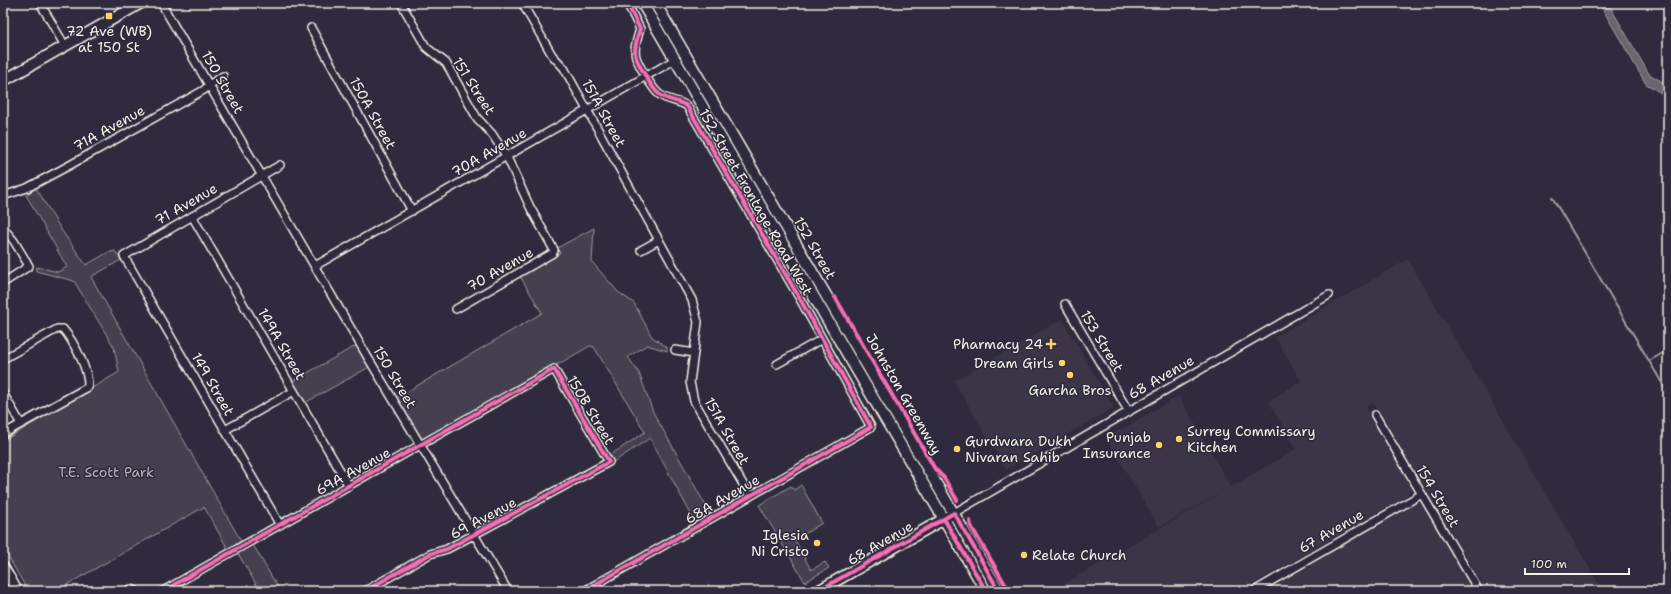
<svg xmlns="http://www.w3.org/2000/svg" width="1671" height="594" font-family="'Shantell Sans',sans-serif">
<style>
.built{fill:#3b3647}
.green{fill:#454050;stroke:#9c989c}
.water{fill:#6a6670;stroke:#a19ea0}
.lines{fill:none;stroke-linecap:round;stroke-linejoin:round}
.stream{stroke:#a19ea0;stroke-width:2}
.street-casing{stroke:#f4f1e8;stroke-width:10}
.secondary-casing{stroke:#f4f1e8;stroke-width:13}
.street{stroke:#2f2a3d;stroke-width:7}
.secondary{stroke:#2f2a3d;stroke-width:10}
.cycleway-casing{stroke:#2f2a3d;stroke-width:6}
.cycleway{stroke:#f96db3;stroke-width:4}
.poi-dot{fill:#ffd166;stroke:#2f2a3d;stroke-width:1.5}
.labels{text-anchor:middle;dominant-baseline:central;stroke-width:3;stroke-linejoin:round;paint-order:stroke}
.poi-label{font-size:14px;fill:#f4f1e8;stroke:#2f2a3d;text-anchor:end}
.street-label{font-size:14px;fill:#f4f1e8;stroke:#2f2a3d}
.park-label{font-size:14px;fill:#b7b3b3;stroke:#2f2a3d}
</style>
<rect width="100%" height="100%" fill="#2f2a3d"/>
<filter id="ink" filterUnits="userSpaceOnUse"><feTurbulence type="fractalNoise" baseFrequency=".025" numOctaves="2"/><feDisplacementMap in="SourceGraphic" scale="8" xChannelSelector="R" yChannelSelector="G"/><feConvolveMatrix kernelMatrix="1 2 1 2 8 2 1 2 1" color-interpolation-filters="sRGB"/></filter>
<g filter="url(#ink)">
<path class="built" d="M1408 259 1603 591H1487L1373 403 1366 407 1410 483 1411 489 1407 496 1241 591H1052L1228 489 1159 527 1106 438 1179 396 1231 487 1296 449 1268 401 1301 381 1275 337Z
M1062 319 1113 406 1112 409 1006 470 954 381Z
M1419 503 1425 507 1475 591H1265L1414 504Z"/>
<path class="green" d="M36 188 62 231 86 265 107 253 115 251 121 260 91 277 241 541 228 549 204 507 56 591H28L3 548V441L119 372 114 347 74 281 36 271 37 267 58 272 67 267 26 195Z
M594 228 592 262 618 292 634 303 652 337 667 347V351L647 345 628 357 639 373 653 412 710 513 695 522 650 438 612 463 609 456 645 432 594 347 590 346 421 443 396 398 542 313 520 276 560 253 557 248Z
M359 344 371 366 303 404 291 382Z
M801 485 822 523 795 540 811 570 825 562 829 568 805 582 759 505 791 486 794 490Z
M252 543 280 591H260L237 552Z"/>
<path class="water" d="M1599 3H1608L1649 74 1668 85V97L1646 84Z"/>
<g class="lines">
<path class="stream" d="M1552 197 1668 393
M1649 361 1668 350"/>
<g class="street-casing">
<path id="street" d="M40 3 65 46
M161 3 367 356 508 591
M401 3 426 47 446 63 477 118 492 134 507 157 530 207 554 250 553 253 456 309
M522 3 552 55 564 68 692 300 698 322 690 382 694 401 750 496
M311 28 412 211
M3 196 27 188 70 165 204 90 209 85 223 76
M192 216 349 486
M3 228 14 241 29 266 3 283
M641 250 659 240
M315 266 676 59
M1065 304 1129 412
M675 350 694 353
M3 359 57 329H63C74 342 89 370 88 387L3 434
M777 364 822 339
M3 393 21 424
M1375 415 1479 591
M225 430 294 391
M954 513 1329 295
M280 525 124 256 280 165
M127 591 131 589 136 591
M163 591 554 369 609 462 447 549 430 554 365 591
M584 591 871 427 800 299 687 106C678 100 667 101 659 94 653 90 638 64 636 57 633 48 638 37 640 29L627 3
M1254 591 1422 494"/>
</g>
<g class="secondary-casing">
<path id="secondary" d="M642 3 986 591
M655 3 999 591
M3 81 141 3
M3 567 17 591
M818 591 949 516"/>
</g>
<use href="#street" class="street"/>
<use href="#secondary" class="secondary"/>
<g class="cycleway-casing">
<path id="cycleway" d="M835 297 935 469 944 478 957 500
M944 519 986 591
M970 521 971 526 1009 591
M163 591 554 369 609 462 447 549 430 554 365 591
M584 591 871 427 800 299 687 106C678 100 667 101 659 94 653 90 638 64 636 57 633 48 638 37 640 29L627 3
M818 591 954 513 999 591"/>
</g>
<use href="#cycleway" class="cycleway"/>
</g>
</g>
<g class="poi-dot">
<rect x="105" y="12" width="8" height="8" rx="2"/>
<path d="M1049 338h4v4h4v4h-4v4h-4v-4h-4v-4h4z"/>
<circle cx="1062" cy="363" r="4"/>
<circle cx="1070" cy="375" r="4"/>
<circle cx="1179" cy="439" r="4"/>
<circle cx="1159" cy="445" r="4"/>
<circle cx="957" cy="449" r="4"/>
<circle cx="817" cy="543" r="4"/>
<circle cx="1024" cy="555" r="4"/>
</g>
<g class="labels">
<g class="poi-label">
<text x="109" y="31" text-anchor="middle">72 Ave (WB)<tspan x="109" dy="16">at 150 St</tspan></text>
<text x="1043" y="344">Pharmacy 24</text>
<text x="1054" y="363">Dream Girls</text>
<text x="1070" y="390" text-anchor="middle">Garcha Bros</text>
<text x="1187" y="431" text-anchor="start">Surrey Commissary<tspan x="1187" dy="16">Kitchen</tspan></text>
<text x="1151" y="437">Punjab<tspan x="1151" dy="16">Insurance</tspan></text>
<text x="965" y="441" text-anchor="start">Gurdwara Dukh<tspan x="965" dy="16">Nivaran Sahib</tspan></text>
<text x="809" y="535">Iglesia<tspan x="809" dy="16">Ni Cristo</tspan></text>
<text x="1032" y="555" text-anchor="start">Relate Church</text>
</g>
<g class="street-label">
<text transform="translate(223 82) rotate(60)">150 Street</text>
<text transform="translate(474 86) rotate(57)">151 Street</text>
<text transform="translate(373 113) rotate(61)">150A Street</text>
<text transform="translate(604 113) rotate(61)">151A Street</text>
<text transform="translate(109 128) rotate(-29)">71A Avenue</text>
<text transform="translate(489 152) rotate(-30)">70A Avenue</text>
<text transform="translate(756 202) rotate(60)">152 Street Frontage Road West</text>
<text transform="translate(186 204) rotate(-30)">71 Avenue</text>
<text transform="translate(815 248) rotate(60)">152 Street</text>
<text transform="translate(500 269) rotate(-30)">70 Avenue</text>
<text transform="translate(1102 341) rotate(59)">153 Street</text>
<text transform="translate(282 344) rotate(60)">149A Street</text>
<text transform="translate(395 377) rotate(59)">150 Street</text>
<text transform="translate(1161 377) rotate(-30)">68 Avenue</text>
<text transform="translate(213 384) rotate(60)">149 Street</text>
<text transform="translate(904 394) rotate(60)">Johnston Greenway</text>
<text transform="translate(591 410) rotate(59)">150B Street</text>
<text transform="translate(727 431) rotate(60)">151A Street</text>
<text transform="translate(353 471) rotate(-29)">69A Avenue</text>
<text transform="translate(1438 496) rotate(59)">154 Street</text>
<text transform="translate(722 499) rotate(-30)">68A Avenue</text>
<text transform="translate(483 518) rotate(-28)">69 Avenue</text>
<text transform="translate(1331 531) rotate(-30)">67 Avenue</text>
<text transform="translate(880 543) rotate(-30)">68 Avenue</text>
</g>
<g class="park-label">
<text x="106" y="472">T.E. Scott Park</text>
</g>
</g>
<rect width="1671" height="594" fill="none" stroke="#2f2a3d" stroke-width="16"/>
<rect x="8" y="8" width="1655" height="578" fill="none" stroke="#f4f1e8" stroke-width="1.5" filter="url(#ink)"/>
<path d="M1525 568v6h104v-6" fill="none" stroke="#f4f1e8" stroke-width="2"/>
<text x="1531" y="568" font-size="12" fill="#f4f1e8" stroke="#2f2a3d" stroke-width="3" paint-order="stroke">100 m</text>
</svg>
